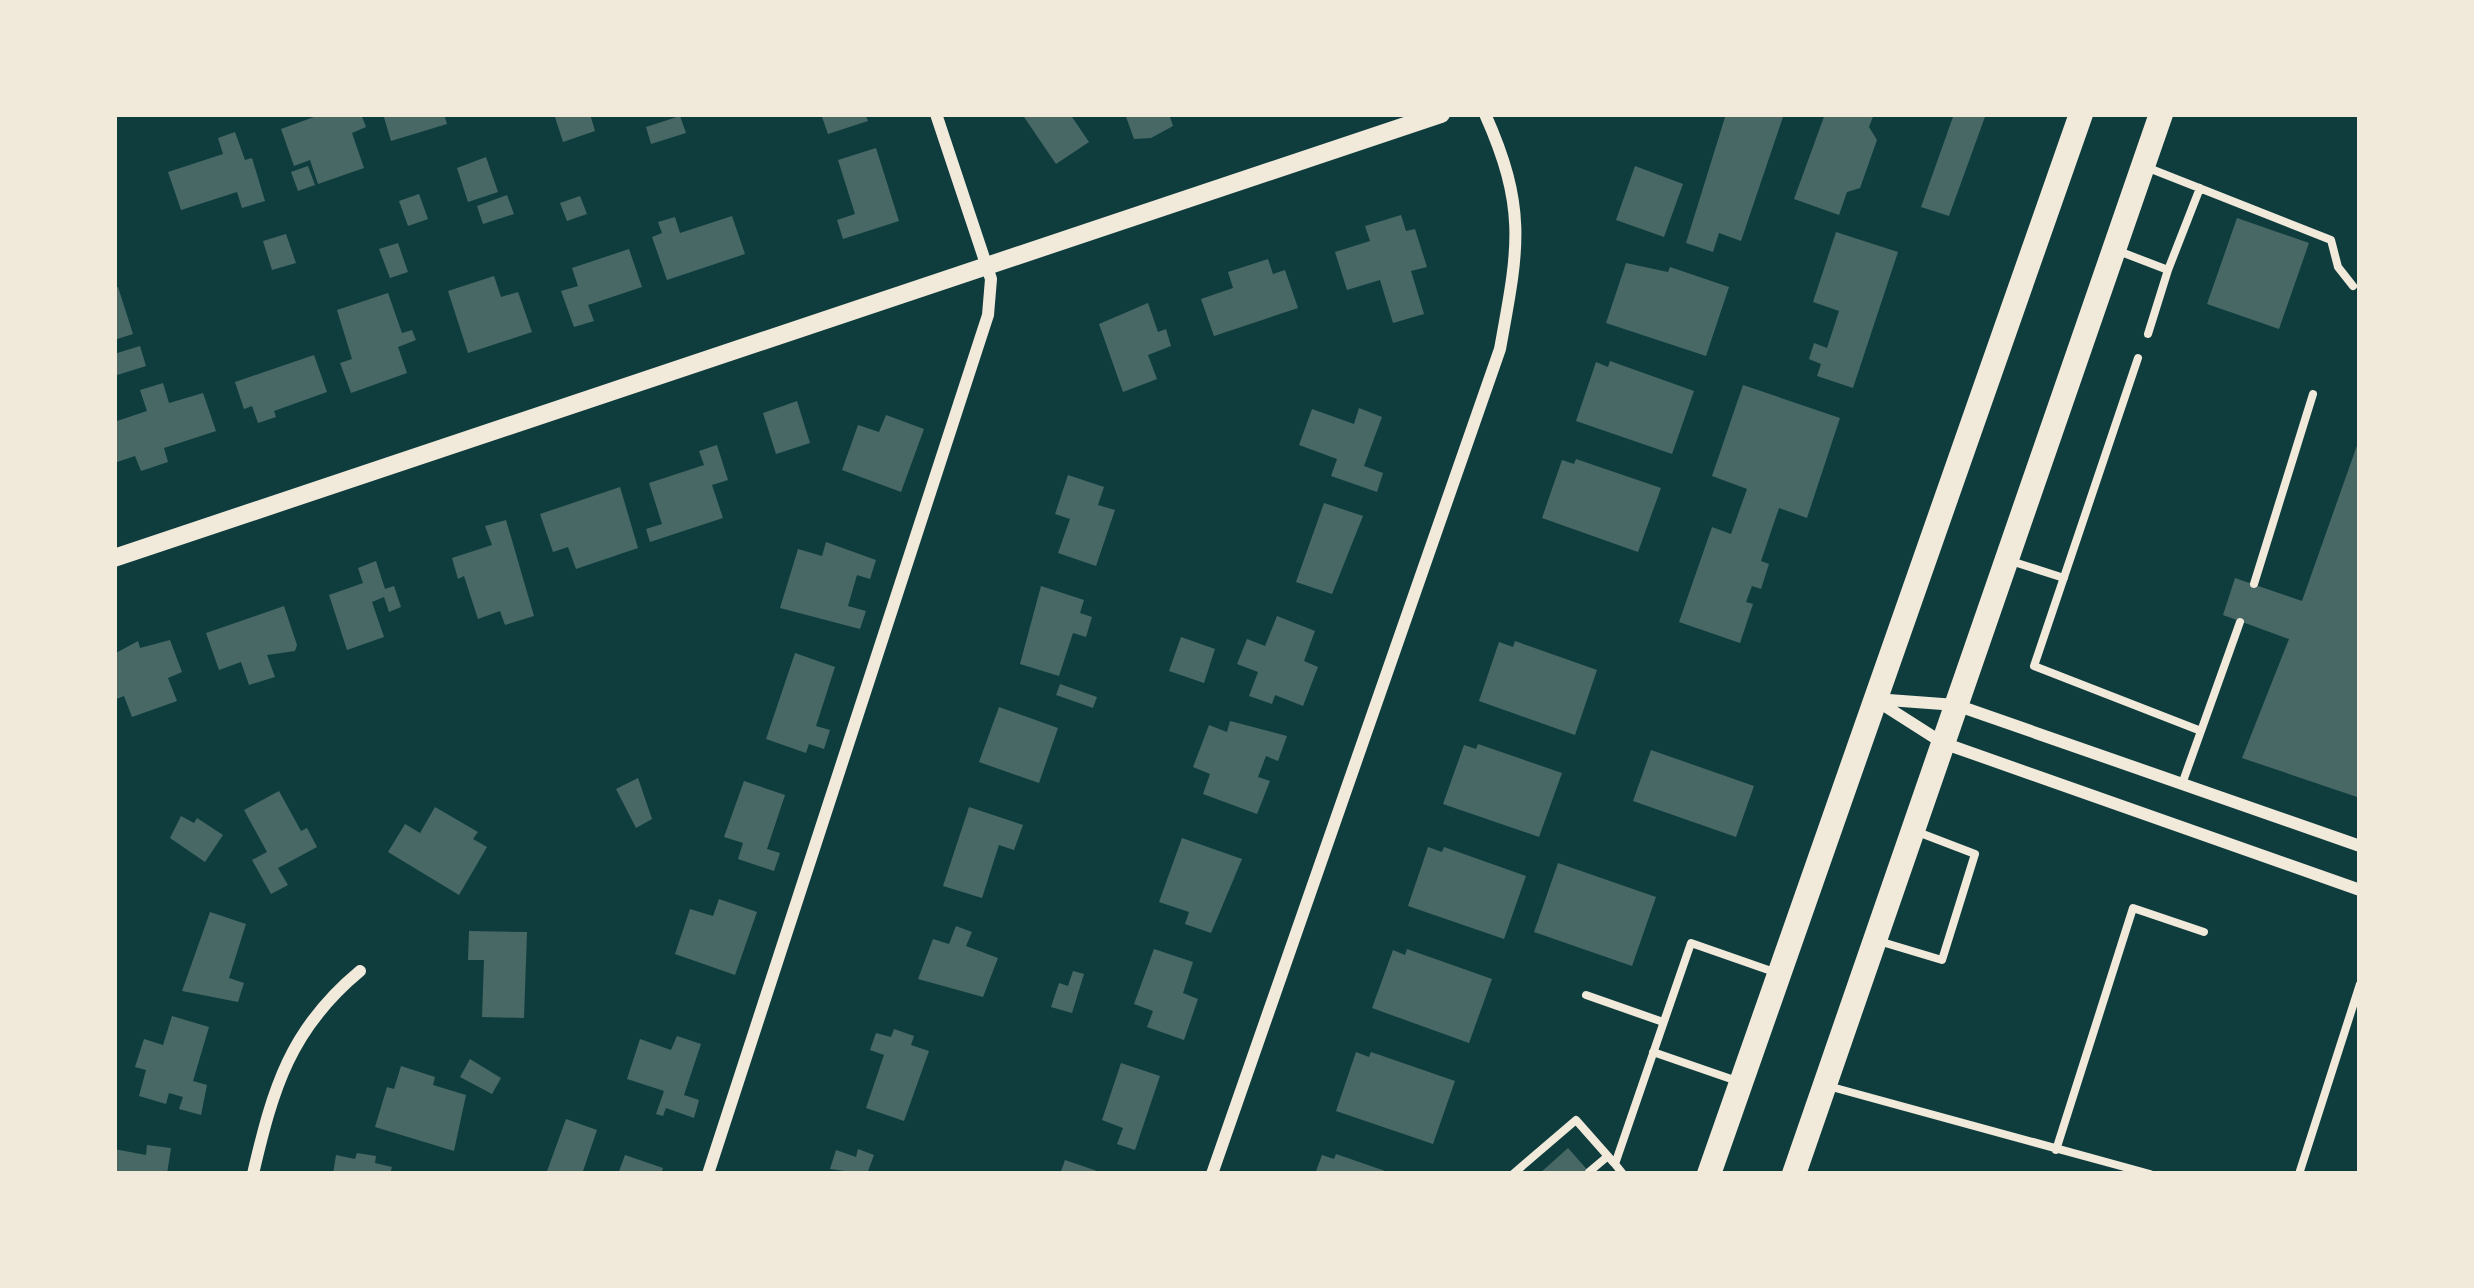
<svg xmlns="http://www.w3.org/2000/svg" width="2474" height="1288" font-family="Lato,sans-serif">
<style>
.building{fill:#486865}
.lines{fill:none;stroke-linecap:round;stroke-linejoin:round}
.service{stroke:#f1e9da;stroke-width:8}
.minor{stroke:#f1e9da;stroke-width:12}
.tertiary{stroke:#f1e9da;stroke-width:18}
.primary{stroke:#f1e9da;stroke-width:24}
</style>
<rect width="100%" height="100%" fill="#0f3d3e"/>
<path class="building" d="M322 114H361L366 127 352 133 364 168 318 184 310 160 294 166 281 129Z
M383 114H444L447 124 391 141Z
M554 114H590L595 131 563 142Z
M821 114H865L868 121 828 134Z
M1022 114H1070L1089 142 1056 164Z
M1125 114H1169L1173 126 1151 138 1134 139Z
M1726 114H1784L1741 241 1719 233 1713 252 1686 243Z
M1825 114H1874L1869 127 1877 140 1860 188 1847 192 1839 215 1794 199Z
M1954 114H1986L1949 216 1921 207Z
M680 116 686 133 651 144 646 127Z
M235 132 245 160 252 158 265 201 242 208 237 192 181 210 168 172 223 154 218 138Z
M876 148 899 221 843 239 837 220 855 214 838 160Z
M486 157 498 192 468 202 457 168Z
M308 166 315 185 298 191 291 172Z
M1635 166 1683 184 1664 237 1616 220Z
M419 194 428 219 408 226 399 201Z
M507 195 514 214 483 224 477 206Z
M580 196 587 214 567 221 560 203Z
M1401 215 1406 231 1415 229 1427 267 1411 271 1424 314 1393 323 1380 280 1347 290 1335 252 1370 241 1365 226Z
M732 216 745 254 667 280 652 237 662 233 658 222 675 217 680 233Z
M2237 218 2309 243 2279 329 2207 304Z
M1836 232 1898 252 1853 388 1817 376 1821 364 1809 359 1814 343 1827 348 1839 311 1813 302Z
M286 234 296 263 272 270 263 241Z
M398 243 408 272 390 278 379 249Z
M629 249 642 287 588 305 594 321 574 327 561 291 578 286 572 268Z
M1268 259 1273 274 1285 270 1298 308 1214 336 1201 299 1233 288 1228 272Z
M1626 263 1668 272 1670 267 1729 287 1706 356 1606 323Z
M494 276 501 297 518 292 532 332 468 353 448 291Z
M118 287 133 334 114 340V288Z
M388 293 402 333 412 330 416 340 398 347 407 373 351 393 340 363 352 359 337 310Z
M1148 303 1158 332 1166 329 1171 346 1148 355 1157 379 1123 392 1099 324Z
M140 346 146 366 114 376V354Z
M314 355 327 392 274 411 276 417 258 423 252 406 244 409 235 382Z
M1610 361 1694 391 1672 454 1576 421 1596 362 1608 367Z
M163 383 169 403 203 393 216 431 164 448 168 462 141 471 135 456 114 463V422L147 411 140 390Z
M1743 385 1840 418 1807 518 1779 508 1761 561 1769 564 1761 589 1752 586 1746 602 1753 604 1740 643 1679 622 1712 527 1731 534 1747 489 1712 476Z
M797 401 810 443 776 454 763 413Z
M1359 408 1382 417 1364 466 1383 473 1377 492 1331 476 1337 459 1299 445 1312 409 1354 424Z
M886 415 924 429 901 492 842 470 858 425 879 432Z
M2360 437V798L2242 758 2289 639 2223 615 2235 578 2302 601Z
M717 445 728 480 712 485 723 518 650 542 646 529 662 524 649 483 704 465 699 451Z
M1576 459 1661 488 1638 552 1542 518 1562 460 1574 464Z
M1068 475 1104 487 1098 505 1115 510 1096 566 1058 553 1070 519 1055 514Z
M620 487 638 548 576 569 568 547 553 552 540 514Z
M1324 503 1363 516 1332 594 1296 582Z
M506 520 534 616 505 625 500 611 478 619 464 576 458 579 452 558 492 545 485 526Z
M826 542 876 560 870 579 857 575 848 606 866 611 860 629 780 608 798 549 822 556Z
M376 561 385 589 394 586 401 607 389 612 384 597 372 602 384 637 347 650 329 595 363 583 358 568Z
M1041 586 1084 600 1080 613 1092 617 1086 637 1073 633 1059 676 1020 664Z
M284 606 297 645 295 651 267 655 275 677 249 685 241 662 219 670 206 633Z
M1277 616 1315 631 1304 661 1318 667 1303 706 1275 695 1272 704 1249 696 1258 672 1237 664 1247 639 1265 646Z
M1181 637 1215 649 1204 683 1169 671Z
M170 640 182 672 168 678 177 701 132 717 124 696 114 700V654L138 641 140 648Z
M1515 641 1597 670 1575 735 1479 701 1499 642 1513 647Z
M795 653 835 667 816 726 830 730 824 749 809 744 806 753 766 739Z
M1060 684 1097 697 1093 708 1056 695Z
M999 707 1058 728 1039 783 979 762Z
M1230 721 1287 736 1278 761 1266 756 1258 777 1270 781 1257 814 1203 794 1210 774 1193 767 1209 725 1227 732Z
M1478 744 1562 773 1539 837 1443 804 1464 745 1476 749Z
M1651 750 1754 786 1736 837 1633 801Z
M638 778 652 819 636 828 616 789Z
M744 781 785 795 767 849 780 853 774 871 738 859 743 843 724 837Z
M279 791 301 831 307 828 317 847 278 868 288 885 271 894 252 860 267 852 244 810Z
M435 807 478 832 473 839 487 847 459 895 388 852 405 824 420 833Z
M969 807 1023 825 1014 850 999 845 982 898 943 886Z
M181 816 194 823 197 818 223 835 205 862 170 838Z
M1182 838 1242 859 1211 933 1185 924 1189 912 1159 902Z
M1428 847 1442 852 1444 847 1526 876 1504 939 1408 906Z
M1558 863 1656 897 1632 966 1534 932Z
M719 899 757 912 735 975 675 954 690 909 713 916Z
M210 912 246 924 229 978 244 983 238 1002 182 991Z
M956 926 972 932 966 946 998 958 983 997 918 979 933 939 949 944Z
M469 931 527 932 524 1018 482 1017 484 960H468Z
M1154 949 1193 962 1183 993 1198 999 1184 1040 1147 1027 1153 1011 1134 1004Z
M1407 949 1492 979 1469 1043 1372 1008 1393 950 1405 955Z
M1073 971 1084 974 1072 1013 1051 1007 1059 983 1068 986Z
M172 1016 209 1027 193 1081 207 1085 201 1115 179 1109 183 1097 169 1093 166 1104 139 1096 146 1070 135 1067 144 1039 163 1045Z
M894 1029 914 1036 911 1045 929 1051 904 1121 866 1108 884 1055 870 1050 876 1033 891 1037Z
M677 1036 701 1044 684 1095 699 1100 694 1118 666 1108 663 1116 656 1114 664 1091 627 1079 640 1039 671 1050Z
M1356 1052 1369 1057 1371 1052 1455 1081 1433 1144 1336 1111Z
M470 1059 501 1078 492 1094 460 1077Z
M1121 1063 1160 1076 1135 1150 1117 1144 1123 1128 1102 1120Z
M401 1066 435 1077 433 1085 466 1095 454 1151 375 1127 387 1087 394 1089Z
M566 1119 597 1130 582 1174H546Z
M147 1145 171 1148 167 1174H114V1149L146 1155Z
M1568 1148 1591 1174H1539Z
M858 1149 874 1155 867 1174 830 1169 836 1150 856 1157Z
M357 1153 376 1156 375 1163 392 1167 390 1174H333L336 1155 355 1159Z
M1336 1154 1391 1173V1174H1315L1322 1155 1334 1159Z
M625 1155 663 1168 661 1174H618Z
M1065 1160 1103 1173V1174H1060Z"/>
<g class="lines">
<path class="service" d="M2146 167 2331 240 2338 267 2353 286
M2121 252 2168 270 2148 334
M2168 270 2200 188
M2138 358 2034 666 2201 731 2182 784
M2014 562 2064 578
M2254 584 2313 394
M2201 731 2240 622
M1882 942 1942 960 1975 854 1915 831
M1586 995 1663 1022
M1653 1052 1737 1081
M1828 1086 2150 1174
M2056 1150 2133 908 2204 932
M1589 1172 1608 1156
M1513 1174 1576 1120 1614 1163
M1623 1174 1615 1164 1691 943 1777 973
M2299 1174 2360 984"/>
<path class="minor" d="M1874 699 1943 743 2360 890
M1875 699 1956 705 2360 846
M253 1174C273 1088 290 1029 360 971
M708 1174 988 315 991 279 936 114
M1212 1174 1500 349C1518 250 1528 210 1485 114"/>
<path class="tertiary" d="M114 558 1441 114"/>
<path class="primary" d="M1709 1174 2081 114
M1794 1174 2161 114"/>
</g>
<rect width="2474" height="1288" fill="none" stroke="#f1e9da" stroke-width="234"/>
</svg>
